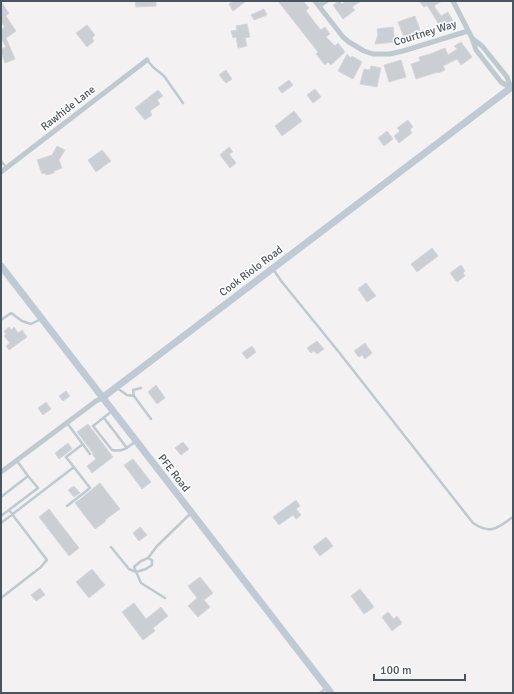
<svg xmlns="http://www.w3.org/2000/svg" width="514" height="694" font-family="Signika,sans-serif">
<style>
.building{fill:#cbced3;stroke:#d5d7dc}
.lines{fill:none;stroke-linecap:round;stroke-linejoin:round}
.lane{stroke:#bfc9d0;stroke-width:2.5}
.street{stroke:#bfc9d0;stroke-width:5}
.secondary{stroke:#bfcad4;stroke-width:7}
.labels{text-anchor:middle;dominant-baseline:central;stroke-width:3;stroke-linejoin:round;paint-order:stroke}
.street-label{font-size:11px;fill:#49555f;stroke:#fff}
</style>
<rect width="100%" height="100%" fill="#f3f1f1"/>
<path class="building" d="M135 1H156V6L136 7Z
M233 1H246L233 11 229 4Z
M278 1H303L309 8 306 11 316 24 321 30 325 27 330 34 326 37 335 46 338 43 345 52 331 65 328 62 325 65 316 54 318 52Z
M339 1 342 4 346 1H361L352 7 355 10 343 19 333 5Z
M419 1H442L434 6 441 16 448 12 453 21 441 28 427 5 424 7Z
M1 2 9 13 6 16 16 31 6 38 15 59 5 63 1 52V49L6 47 2 40 1 41V27L2 29 5 27 1 22Z
M264 9 267 15 254 20 251 15Z
M415 16 420 30 411 33 412 37 405 40 398 22Z
M247 24 250 37 245 38 247 46 238 48 236 37 233 38 231 31 237 30 236 26Z
M87 25 95 35 92 38 94 41 87 47 76 33Z
M393 27 395 42 375 44 378 34 377 29Z
M461 42 472 57 461 65 457 59 443 66 445 70 438 73V72L416 79 411 64 420 61 419 57 430 54 445 48 448 55 457 49 454 46Z
M347 54 351 58 352 56 362 62 353 79 338 71Z
M401 60 406 77 389 82 384 65Z
M371 66 381 68 377 87 360 84 364 69 370 70Z
M226 70 232 79 226 83 219 75Z
M289 80 293 85 282 93 278 88Z
M315 89 321 97 313 103 307 95Z
M158 90 163 96 157 100 160 104 150 111 152 115 145 120 135 108Z
M294 111 302 121 282 136 275 126Z
M408 120 413 127 410 129 412 133 399 143 394 136 400 131 397 128Z
M387 131 393 139 384 146 378 138Z
M57 146 65 150 59 160 62 168 54 171V173L46 175 45 173 42 174 37 160 52 155Z
M229 147 233 152 229 154 236 163 230 168 220 155Z
M102 150 111 161 96 172 88 160Z
M432 248 438 256 417 272 411 264Z
M461 265 465 271 463 273 465 276 457 282 450 273Z
M366 283 376 296 367 302 358 289Z
M9 327 11 330 14 327 18 333 22 330 27 337 9 350 6 346 10 343 4 336 6 334 4 331Z
M317 341 324 349 317 354 314 351 311 353 307 348Z
M365 343 372 353 365 359 362 355 359 357 354 351Z
M252 346 256 352 247 359 242 353Z
M156 385 165 398 157 404 148 392Z
M66 391 70 396 63 401 59 396Z
M46 402 51 409 43 415 38 408Z
M88 424 113 457 92 473 87 466 96 459 93 455 92 452 77 432Z
M183 442 189 449 181 455 175 448Z
M68 443 72 449 59 459 55 453Z
M133 459 151 482 142 489 124 465Z
M100 483 120 509 105 520 106 521 95 529 75 503Z
M74 486 80 493 74 497 68 490Z
M296 500 300 506 296 509 301 515 296 519 293 515 279 525 273 517Z
M49 509 79 548 69 556 39 517Z
M140 527 147 535 139 541 133 533Z
M326 537 333 546 320 556 313 547Z
M92 569 105 585 89 598 76 582Z
M200 577 213 593 204 600 210 607 198 617 188 606 197 598 188 586Z
M40 588 45 595 36 601 31 595Z
M360 589 374 607 364 614 351 596Z
M134 603 146 619 161 607 168 616 153 628 155 631 143 640 122 612Z
M388 612 394 619 397 616 402 623 392 631 382 617Z"/>
<g class="lines">
<path class="lane" d="M147 60 153 67 164 76 183 103
M1 161 7 168
M273 269 282 282 338 351 473 523C491 535 497 528 513 517
M1 320 11 313 22 321 31 324 41 319
M117 388 127 395 134 396 151 419
M134 396 133 390 141 388
M112 411 93 426 112 450C123 452 127 448 136 441
M104 418 127 448
M67 423 90 454
M17 461 28 476
M1 497 28 476 38 488 1 516
M67 506 90 488 66 457 83 444
M1 523 74 467
M111 547 129 569 136 572 146 569 152 565V560L148 558
M1 598 41 567 44 563 47 560 9 510
M165 598 141 583 134 567 141 561 148 558 157 546 191 513
M320 693 326 688"/>
<path class="street" d="M315 1 343 37 349 42 364 51 373 54H390L403 51 468 31
M453 1 472 38 476 50 501 82 511 88
M319 6 326 1
M473 39 482 46 507 77 511 88
M1 172 147 60
M1 472 96 401 102 398"/>
<path class="secondary" d="M1 266 331 693
M102 398 513 86"/>
</g>
<g class="labels">
<g class="street-label">
<text transform="translate(425 33) rotate(-17)">Courtney Way</text>
<text transform="translate(68 108) rotate(-38)">Rawhide Lane</text>
<text transform="translate(251 271) rotate(-37)">Cook Riolo Road</text>
<text transform="translate(174 473) rotate(52)">PFE Road</text>
</g>
</g>
<rect width="514" height="694" fill="none" stroke="#49555f" stroke-width="4"/>
<path d="M374 674v6h91v-6" fill="none" stroke="#49555f" stroke-width="2"/>
<text x="380" y="674" font-size="12" fill="#49555f" stroke="#ffffff" stroke-width="3" paint-order="stroke">100 m</text>
</svg>
